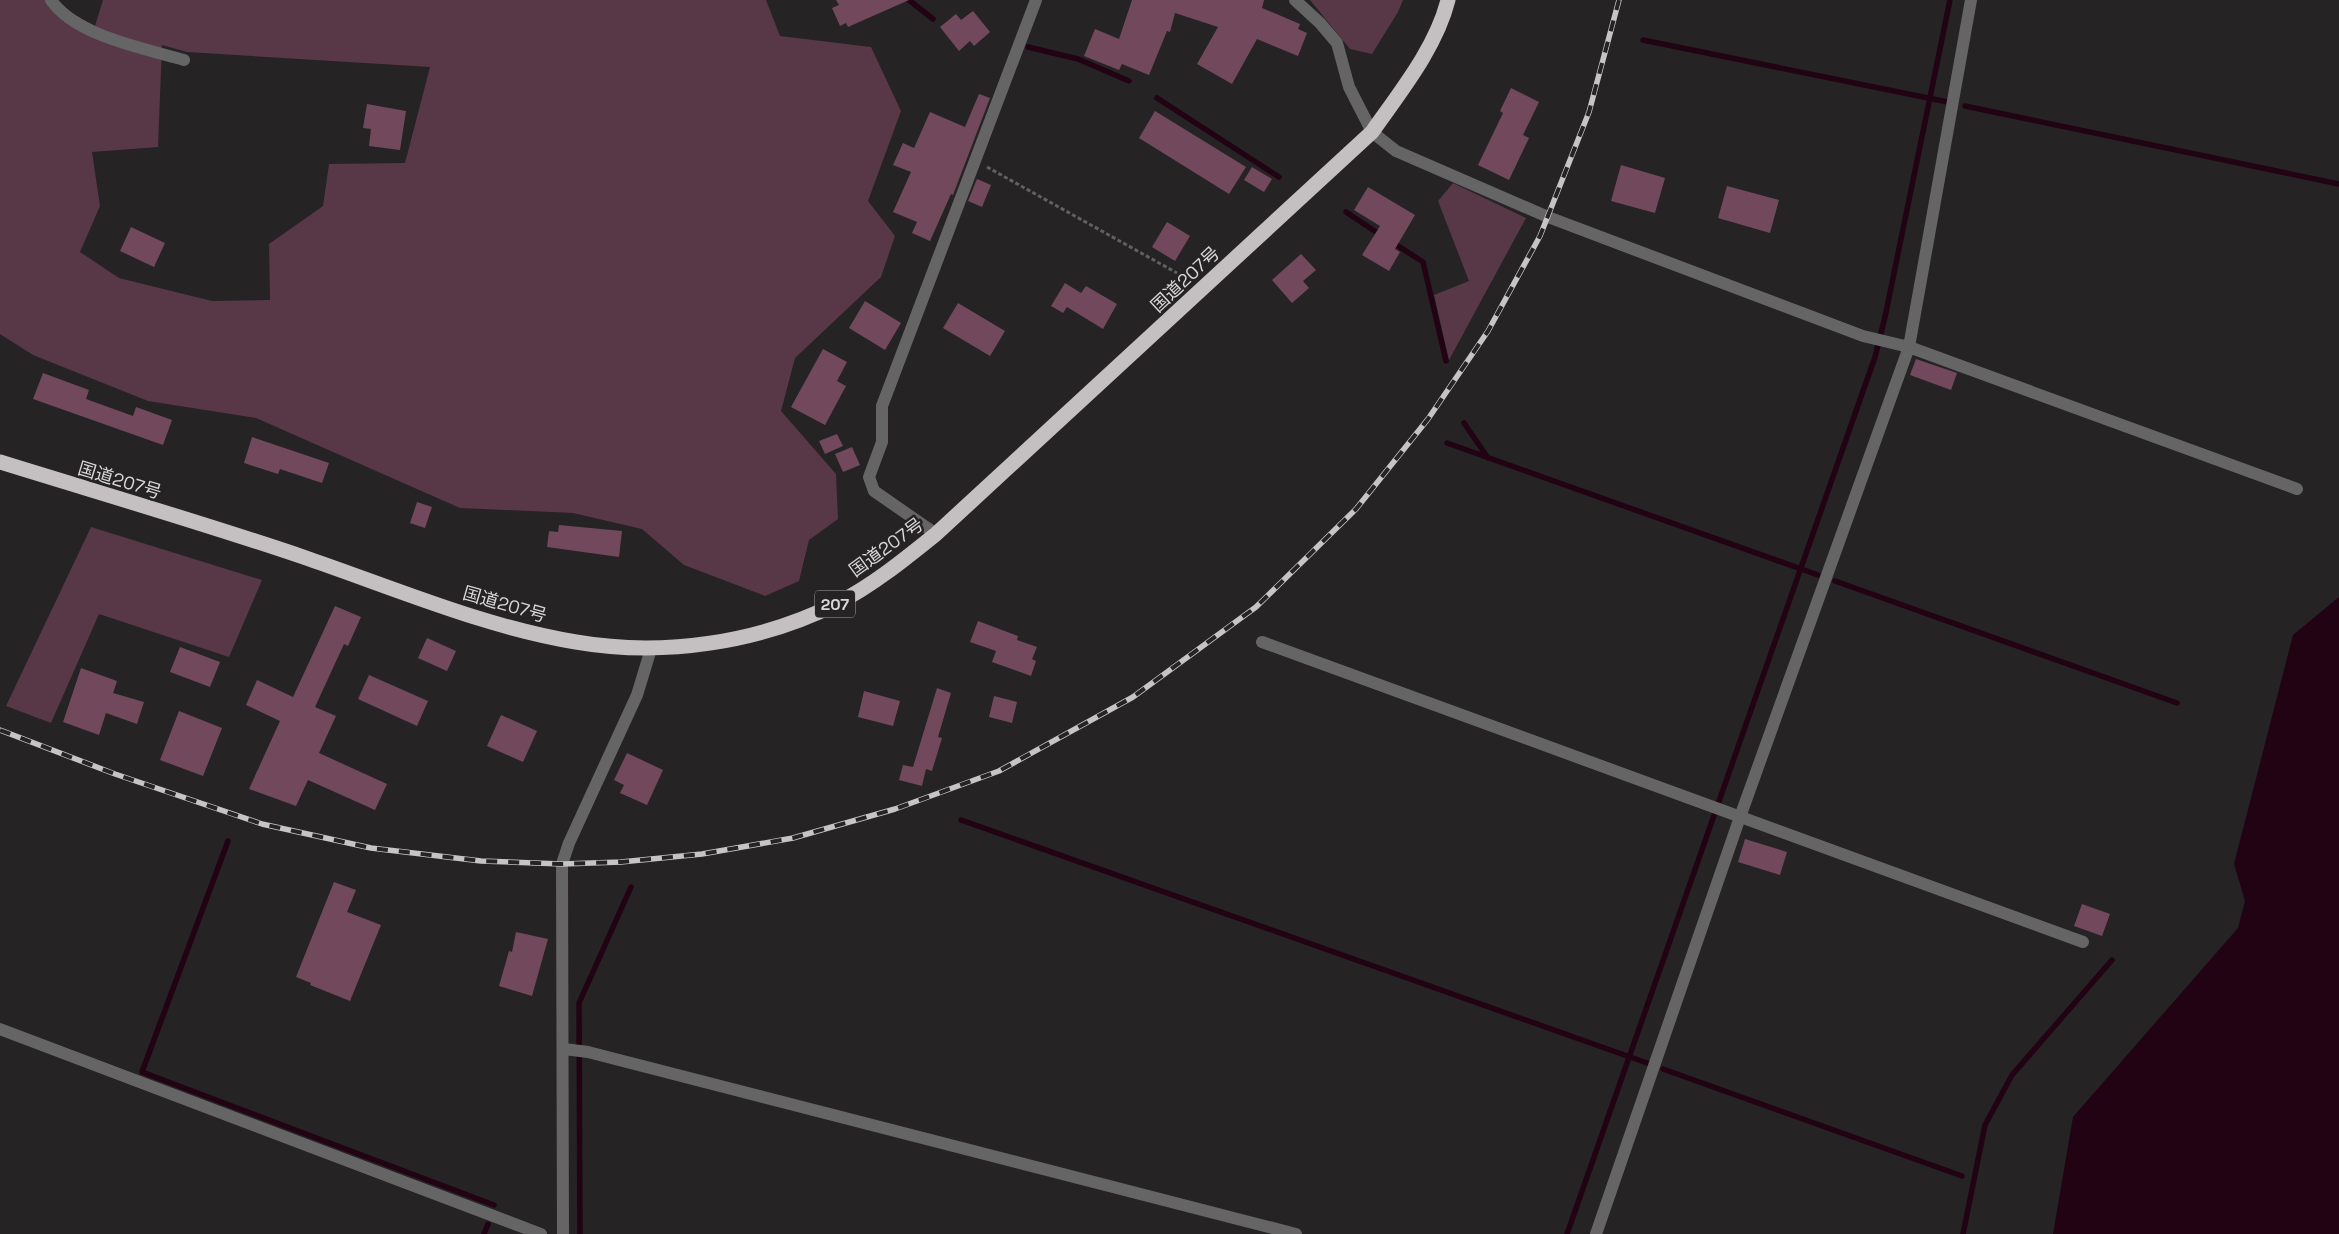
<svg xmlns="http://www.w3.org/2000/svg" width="2339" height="1234" font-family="'Space Grotesk','Noto Sans JP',sans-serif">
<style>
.green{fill:#583747;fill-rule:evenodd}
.water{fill:#220314}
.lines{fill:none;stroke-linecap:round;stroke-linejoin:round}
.stream{stroke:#220314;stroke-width:5.5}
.building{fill:#72495c}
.path{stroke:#626061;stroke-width:3;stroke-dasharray:4 2.5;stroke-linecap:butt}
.minor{stroke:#666565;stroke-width:12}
.highway{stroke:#c4c0c2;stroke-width:15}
.rail-casing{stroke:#c6c4c5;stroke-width:5.5}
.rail{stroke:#252324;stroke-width:4;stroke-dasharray:11;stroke-linecap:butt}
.labels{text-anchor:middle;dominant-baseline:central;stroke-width:5;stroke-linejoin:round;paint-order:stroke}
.shield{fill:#252324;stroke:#a3a1a2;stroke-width:1}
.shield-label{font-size:16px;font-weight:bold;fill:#d9d7d8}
.street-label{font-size:18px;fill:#d9d7d8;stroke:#252324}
</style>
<rect width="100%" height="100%" fill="#252324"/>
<path class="green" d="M0 0H48L95 26 103 0H766L780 36 871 47 901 111 868 201 895 236 881 277 795 358 781 411 836 474 838 519 809 540 799 581 765 596 684 565 642 529 573 513 460 508 256 418 148 401 33 355 0 334ZM162 45 187 52 430 67 405 163 329 164 323 206 269 244 270 300 212 301 119 278 80 252 100 206 92 152 158 147Z
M1310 0H1403L1398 12 1372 54 1350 49Z
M1453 183 1526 218 1449 360 1434 295 1469 281 1438 201Z
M91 527 262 580 229 657 99 614 51 723 6 706Z"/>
<path class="water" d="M2339 597V1234H2053L2073 1117 2238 928 2245 901 2234 864 2293 635Z"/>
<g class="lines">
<path class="stream" d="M909 0 933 19
M1643 40 1948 102
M1028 47 1078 59 1129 81
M1157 98 1279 177
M1965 106 2339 184
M1346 212 1382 236
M1392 242 1423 262 1446 361
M1464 423 1488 458
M1447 443 1818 575
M1835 581 2177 703
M961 820 1647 1063
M228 841 142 1072 494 1205
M1663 1069 1962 1176
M484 1234 488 1224
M580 1234 579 1003 631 887
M1567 1234 1875 357 1885 317 1950 0
M1963 1234 1985 1125 2012 1075 2112 960"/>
</g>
<path class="building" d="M836 0H909L848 27 846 23 840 26 832 8 839 5Z
M1132 0H1264L1262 8 1300 24 1298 29 1307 33 1298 56 1257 39 1232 84 1197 64 1218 27 1175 13 1170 32 1167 31 1149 75 1122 64 1119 70 1084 56 1095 29 1119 39Z
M973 11 990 32 974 46 970 41 959 51 940 27 956 14 961 20Z
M1511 88 1539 102 1523 135 1529 138 1509 180 1478 165 1503 113 1500 111Z
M979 94 990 98 953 195 951 194 930 241 912 233 917 222 893 212 911 172 893 165 903 143 914 148 930 112 965 127Z
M367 104 406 111 400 150 369 146 371 129 363 128Z
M1155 111 1246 167 1229 194 1139 138Z
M1621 165 1665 178 1655 213 1611 201Z
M1252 167 1272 179 1264 192 1244 180Z
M977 179 991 185 982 207 968 201Z
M1727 186 1779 200 1770 233 1718 218Z
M1368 187 1415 215 1395 249 1400 252 1389 271 1362 255 1380 226 1354 210Z
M1167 222 1190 236 1175 261 1152 247Z
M131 227 165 243 154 267 120 251Z
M1301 254 1316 270 1303 281 1309 288 1292 303 1272 280Z
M1065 283 1081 293 1086 286 1117 304 1103 329 1067 307 1063 313 1051 306Z
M865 301 901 323 885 350 849 328Z
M958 303 1005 331 990 356 943 328Z
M823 349 847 362 837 381 846 386 825 425 791 407Z
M1916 359 1957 373 1951 390 1910 375Z
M43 373 89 390 86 399 133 416 136 407 172 420 163 445 33 399Z
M837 434 843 446 825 454 819 441Z
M252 437 329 463 322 483 280 469 278 474 244 463Z
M852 447 860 465 843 472 835 454Z
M417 502 432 507 425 528 410 523Z
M559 525 622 531 619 557 547 547 549 531 558 532Z
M335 606 361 617 348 646 344 644 315 707 336 716 319 753 387 784 375 810 308 780 296 806 249 789 280 721 246 705 257 680 293 697Z
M978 621 1018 636 1017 640 1037 647 1032 659 1036 661 1031 676 992 662 996 651 970 642Z
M427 638 456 651 447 671 418 658Z
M180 647 220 662 210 687 170 672Z
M81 668 117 681 113 693 144 702 137 724 106 713 99 735 63 722Z
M369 675 428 701 417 726 358 699Z
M937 688 951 693 938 737 942 738 932 771 926 769 922 786 899 780 903 765 913 767Z
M864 691 900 701 893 726 858 717Z
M994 696 1017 702 1012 723 989 717Z
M179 711 222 728 203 776 160 760Z
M501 715 537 731 523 762 487 746Z
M627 753 663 770 647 805 620 793 624 785 614 780Z
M1745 839 1787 852 1780 875 1738 862Z
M334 882 356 890 347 912 381 925 350 1001 310 985 311 983 296 977Z
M2082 904 2110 914 2102 936 2074 926Z
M516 932 548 939 532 996 499 986 509 951 512 952Z"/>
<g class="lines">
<path class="path" d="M987 167 1177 273"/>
<path class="minor" d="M51 0C76 36 143 48 184 60
M1295 0 1320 23 1337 43 1349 87 1372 132 1396 151 1548 217 1863 336 1909 347 2297 489
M936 534 874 491 869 477 882 442V406L1036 0
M1262 642 2083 942
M0 1029 541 1234
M564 1049 588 1052 1296 1234
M563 1234 562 864 569 843 637 695 651 649
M1596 1234 1740 817 1909 347 1971 0"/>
<path class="highway" d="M0 462C103 494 207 524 309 559 396 589 485 627 576 642 663 657 759 643 838 603 873 585 905 559 936 534L1372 132C1400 92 1436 48 1448 0"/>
<g class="rail-casing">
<path id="rail" d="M0 730 115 774 262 824 371 848 481 861 562 864 621 862 702 854 793 838 895 809 999 771 1133 697 1256 607 1356 509 1428 419 1488 331 1540 236 1589 112 1619 0"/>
</g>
<use href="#rail" class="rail"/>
</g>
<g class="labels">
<rect class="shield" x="815" y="590.5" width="40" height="27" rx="4"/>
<g class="shield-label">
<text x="835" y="604">207</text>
</g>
<g class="street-label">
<text transform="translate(1185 279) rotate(-43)">国道207号</text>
<text transform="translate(120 480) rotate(17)">国道207号</text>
<text transform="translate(886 547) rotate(-36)">国道207号</text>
<text transform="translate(505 604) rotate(16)">国道207号</text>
</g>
</g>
</svg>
